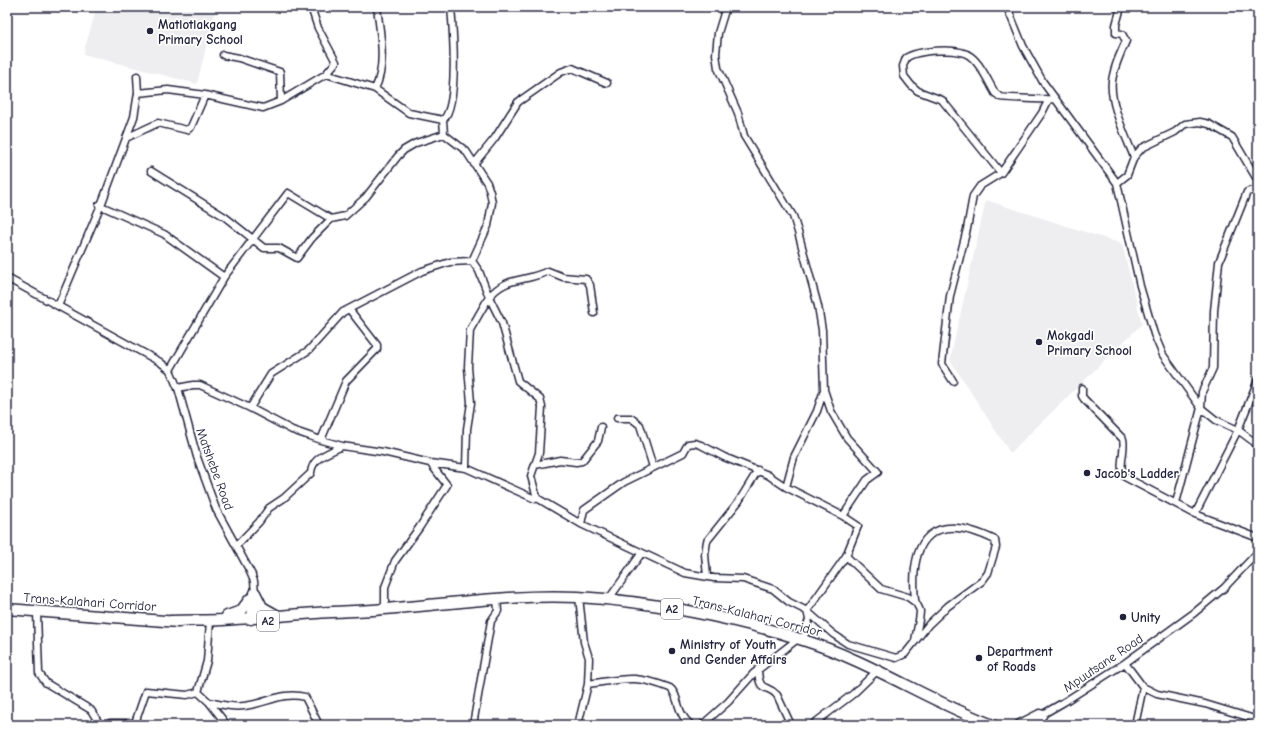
<svg xmlns="http://www.w3.org/2000/svg" width="1265" height="732" font-family="'Comic Neue',sans-serif">
<style>
.built{fill:#eeeef1}
.lines{fill:none;stroke-linecap:round;stroke-linejoin:round}
.minor-casing{stroke:#22223b;stroke-width:9}
.trunk-casing{stroke:#22223b;stroke-width:13}
.minor{stroke:#fff;stroke-width:6}
.trunk{stroke:#fff;stroke-width:10}
.poi-dot{fill:#22223b;stroke:#fff;stroke-width:1.5}
.labels{text-anchor:middle;dominant-baseline:central;stroke-width:3.5;stroke-linejoin:round;paint-order:stroke}
.shield{fill:#fff;stroke:#646476;stroke-width:1}
.shield-label{font-size:12px;font-weight:bold;fill:#22223b}
.poi-label{font-size:13px;font-weight:bold;fill:#22223b;stroke:#fff;text-anchor:start}
.street-label{font-size:13px;fill:#22223b;stroke:#fff}
</style>
<rect width="100%" height="100%" fill="#fff"/>
<filter id="ink" filterUnits="userSpaceOnUse"><feTurbulence type="fractalNoise" baseFrequency=".025" numOctaves="2"/><feDisplacementMap in="SourceGraphic" scale="8" xChannelSelector="R" yChannelSelector="G"/><feConvolveMatrix kernelMatrix="1 2 1 2 8 2 1 2 1" color-interpolation-filters="sRGB"/></filter>
<g filter="url(#ink)">
<path class="built" d="M97 7H216L197 84 83 54Z
M986 200 1122 244 1142 324 1010 453 950 360Z"/>
<g class="lines">
<g class="minor-casing">
<path id="minor" d="M377 7C380 33 387 64 375 89L409 113 443 120
M726 7 718 33 716 54 718 68 738 113 744 136 793 216 798 232 818 306 822 330 824 390 831 411 847 438 878 472 867 480 843 516
M1007 7 1023 46 1043 82 1117 183 1140 286 1154 334 1163 355 1201 408 1216 420 1238 430 1254 442 1258 447
M1121 7 1116 25V33L1122 34 1126 41C1120 54 1114 67 1112 81 1109 102 1126 137 1134 157
M326 74 375 89
M138 93 168 90 205 95 263 108 281 101 280 72 239 58 223 55
M281 101 326 74 336 62 318 28 311 7
M443 120 444 134 466 151 487 183 490 192 492 203 488 226 472 261 479 271 489 297 470 330 468 367 471 403 467 429 466 468
M443 120C459 105 453 30 451 7
M126 138 158 123 187 130 191 127 205 95
M474 164 495 138 518 102 561 72 572 68 607 83
M151 171 225 217 264 248H279L297 258 312 238 331 219 345 216 366 197 398 156 404 150 416 143 444 134
M1001 173 942 100 918 91 911 85 904 76 903 66 906 58C917 50 959 47 970 56 981 64 988 81 995 93 995 93 999 96 1000 97 1004 98 1050 100 1055 99
M1117 183 1127 175 1134 157 1142 148 1175 132 1185 124 1200 122 1209 124 1232 137 1258 181
M99 205 164 234 224 277
M7 278 160 362 170 370 179 391
M58 306 103 200 134 117 138 93 137 76
M170 370 224 277 288 193 331 219
M953 381 942 364 950 296 967 229 973 196 980 186 1001 173 1042 113 1048 101
M1082 388V396L1084 399 1123 439C1126 451 1117 467 1125 477L1195 514 1258 538
M250 408 271 374 309 350 343 312 422 271 450 262 472 261
M617 418H631L640 425 653 467
M321 440 346 381 377 349V345L349 309
M535 465 560 460 576 462 582 461 598 441 601 427
M786 487 794 457 817 411 824 390
M537 498 531 476 539 453 542 407 540 399 518 381 502 323 489 297C508 275 524 283 548 271L563 277 586 279 590 285 594 313
M1176 503 1201 408 1202 392 1213 368 1214 311 1219 262 1247 192 1258 189
M1195 514 1238 430 1258 380
M581 524 584 510 624 482 683 453 688 444 695 443 701 445 724 457 768 475 786 487 843 516 858 526 846 556 807 611 809 619 803 640
M237 545 259 522 269 508 284 498 311 473C312 457 329 453 342 446
M846 556 881 589 908 597 915 602
M250 572 254 581 257 620
M252 575 216 509 197 457 178 388 193 385H200L250 408 292 430 321 440 342 446 383 452 430 463 466 468 535 499 537 498 581 524 685 573 714 578 743 579 773 589 789 602 807 611 833 634 848 644 896 658 905 654 929 624 948 606 982 581 988 573 996 547 995 540C934 510 909 537 915 600 916 604 919 607 920 611 920 619 916 633 915 641
M707 577 705 554 707 541 739 501 758 470
M608 600 641 554
M250 601 251 621
M385 609V587L395 561 419 528 447 485 430 463
M37 612 39 673 46 683 91 710 100 725
M210 621 207 661 198 692 209 702 227 725
M1125 663 1143 687 1157 694 1205 704 1258 720
M758 669C759 694 766 683 777 695L791 725
M588 684C625 679 634 674 670 688 679 694 676 714 691 725
M209 702C220 704 232 708 244 706 265 704 283 691 305 697L319 725
M1038 717 1064 702 1125 663 1194 613 1224 588 1258 552
M107 725 110 723H135L146 691 187 695 198 692
M473 725 491 621 498 611 497 598
M578 725 588 684 589 658 584 642 579 597
M702 725 728 702 754 673 799 638
M812 725 853 694 878 670
M1036 725 1043 716
M1135 725 1143 687"/>
</g>
<g class="trunk-casing">
<path id="trunk" d="M255 593 262 607 278 616
M7 609 178 622
M227 616 241 611 250 599
M171 621C188 620 205 621 222 620 259 618 296 614 332 612 349 611 366 611 383 609 449 604 513 594 578 597 649 601 736 618 803 640 870 661 928 701 993 725
M1020 725 1040 715"/>
</g>
<use href="#minor" class="minor"/>
<use href="#trunk" class="trunk"/>
</g>
</g>
<g class="poi-dot">
<circle cx="150" cy="31" r="4"/>
<circle cx="1039" cy="342" r="4"/>
<circle cx="1087" cy="473" r="4"/>
<circle cx="1123" cy="617" r="4"/>
<circle cx="672" cy="651" r="4"/>
<circle cx="979" cy="658" r="4"/>
</g>
<g class="labels">
<g class="shield">
<rect x="661" y="599" width="22" height="20" rx="3"/>
<rect x="257" y="611" width="22" height="20" rx="3"/>
</g>
<g class="shield-label">
<text x="672" y="609">A2</text>
<text x="268" y="621">A2</text>
</g>
<g class="poi-label">
<text x="158" y="24">Matlotlakgang<tspan x="158" dy="15">Primary School</tspan></text>
<text x="1047" y="335">Mokgadi<tspan x="1047" dy="15">Primary School</tspan></text>
<text x="1095" y="473">Jacob's Ladder</text>
<text x="1131" y="617">Unity</text>
<text x="680" y="644">Ministry of Youth<tspan x="680" dy="15">and Gender Affairs</tspan></text>
<text x="987" y="651">Department<tspan x="987" dy="15">of Roads</tspan></text>
</g>
<g class="street-label">
<text transform="translate(215 469) rotate(70)">Matshebe Road</text>
<text transform="translate(90 602) rotate(4)">Trans-Kalahari Corridor</text>
<text transform="translate(757 616) rotate(14)">Trans-Kalahari Corridor</text>
<text transform="translate(1103 663) rotate(-34)">Mpuutsane Road</text>
</g>
</g>
<rect width="1265" height="732" fill="none" stroke="#fff" stroke-width="24"/>
<rect x="12" y="12" width="1241" height="708" fill="none" stroke="#22223b" stroke-width="1.5" filter="url(#ink)"/>
</svg>
